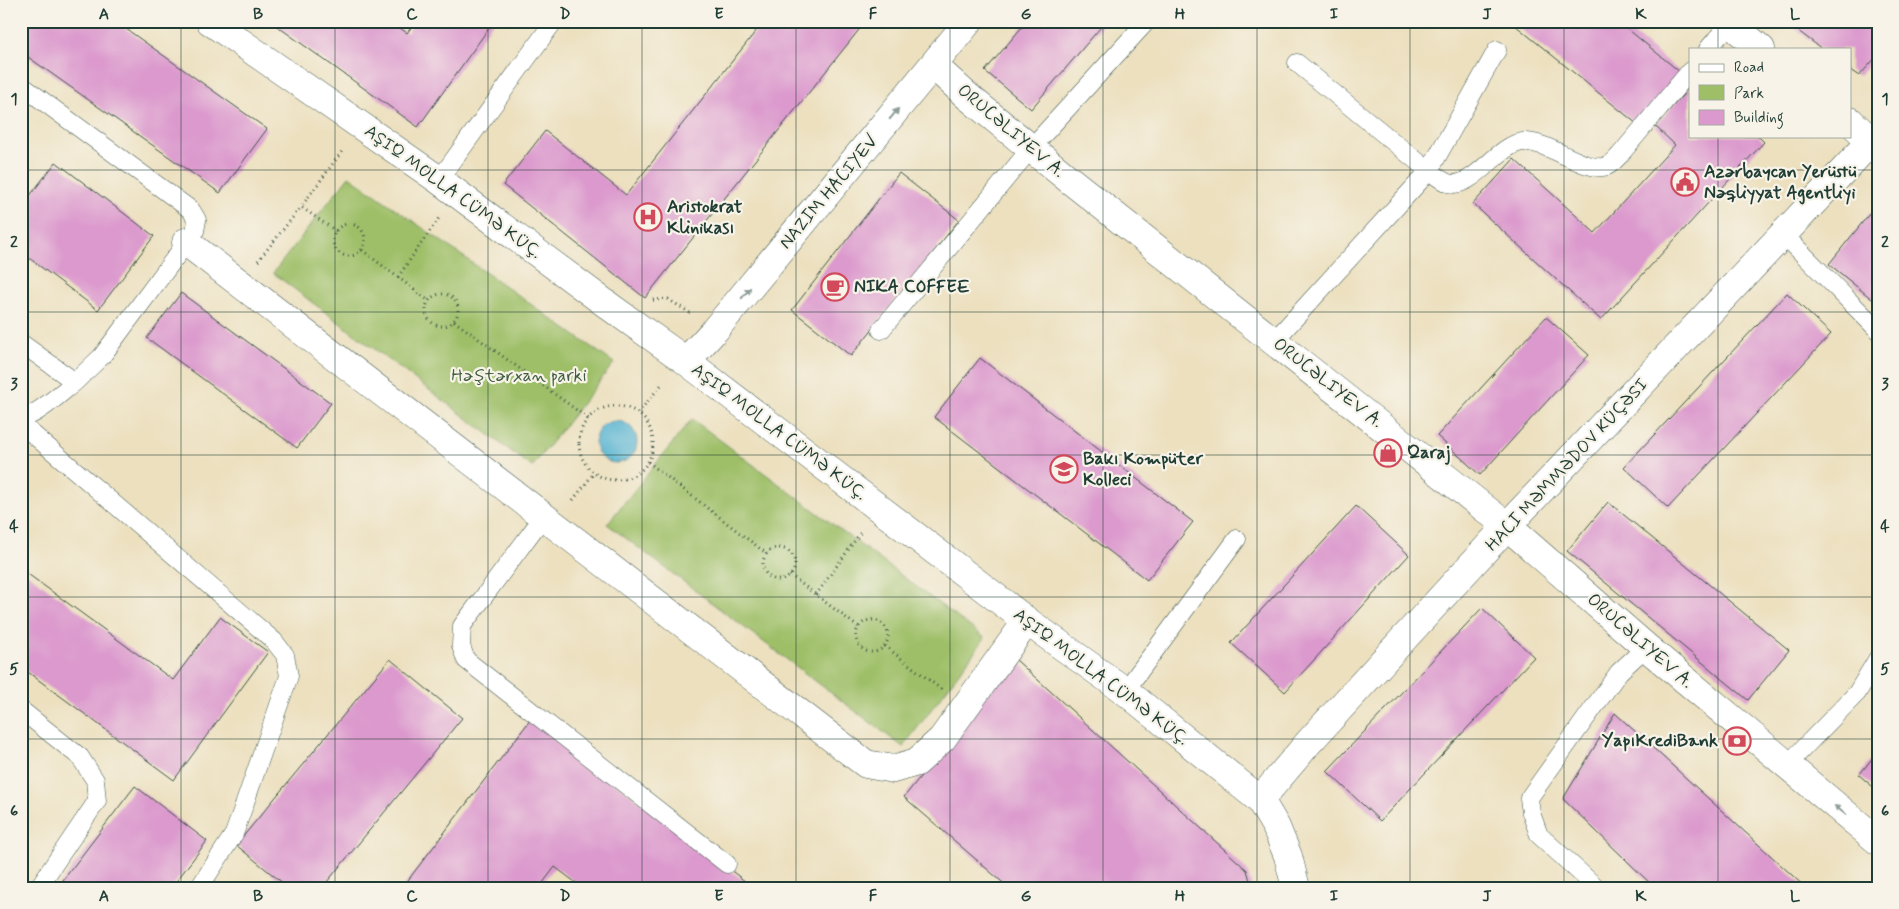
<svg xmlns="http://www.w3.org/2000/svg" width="1899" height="909" font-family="Mynerve,sans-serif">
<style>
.green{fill:#9ebf68;stroke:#5e7e4e}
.water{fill:#52b2d1;stroke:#387882}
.building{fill:#db99cd}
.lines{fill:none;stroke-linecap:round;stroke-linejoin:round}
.service-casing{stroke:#3e5549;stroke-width:19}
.minor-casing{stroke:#3e5549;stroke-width:29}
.path{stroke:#3e5549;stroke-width:3;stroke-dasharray:1 4;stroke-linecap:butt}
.service{stroke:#fff;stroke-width:18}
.minor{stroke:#fff;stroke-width:28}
.oneway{fill:#8f9e9a}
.grid{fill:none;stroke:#1f3d34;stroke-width:1;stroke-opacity:0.55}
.labels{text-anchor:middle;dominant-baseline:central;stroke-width:4.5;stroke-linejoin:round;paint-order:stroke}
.street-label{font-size:18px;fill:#1f3d34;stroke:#f7f3e8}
.poi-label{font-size:18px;font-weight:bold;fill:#1f3d34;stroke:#f7f3e8;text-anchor:start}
.park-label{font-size:18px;fill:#3f5e41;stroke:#f7f3e8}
.neatline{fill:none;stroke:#1f3d34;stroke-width:2}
.grid-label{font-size:16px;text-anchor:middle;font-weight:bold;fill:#1f3d34}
</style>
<rect width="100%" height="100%" fill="#f7f3e8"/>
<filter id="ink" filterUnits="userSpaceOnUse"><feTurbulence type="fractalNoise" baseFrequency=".02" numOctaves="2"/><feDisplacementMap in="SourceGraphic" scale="10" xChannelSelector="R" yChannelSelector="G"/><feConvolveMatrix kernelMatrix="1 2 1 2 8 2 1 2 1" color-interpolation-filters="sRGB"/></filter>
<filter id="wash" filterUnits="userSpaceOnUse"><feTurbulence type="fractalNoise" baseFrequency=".0096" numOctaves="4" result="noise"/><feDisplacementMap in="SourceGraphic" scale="20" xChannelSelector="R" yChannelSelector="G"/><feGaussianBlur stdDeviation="1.12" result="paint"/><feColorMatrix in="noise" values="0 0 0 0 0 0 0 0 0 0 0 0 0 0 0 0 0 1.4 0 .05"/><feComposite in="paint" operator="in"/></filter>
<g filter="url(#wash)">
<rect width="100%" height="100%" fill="#ece0bf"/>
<path class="green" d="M349 176 614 363 532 467 273 273Z
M692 419 985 638 903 747 607 524Z"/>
<path class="water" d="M595 442a21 21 0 1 1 42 0a21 21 0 1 1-42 0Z"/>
<g id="blocks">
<path class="building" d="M21 21H115L267 129 220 193 21 52Z
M270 21H390L407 33 416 21H494L418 127Z
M764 21H866L645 298 503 185 545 131 626 195Z
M1027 21H1106L1031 109 985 71Z
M1510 21H1618L1680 72 1637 124Z
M1785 21H1878V55L1859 76 1850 70V49H1822Z
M1690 87V136H1758L1764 142 1601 320 1473 204 1514 159 1595 233 1675 145 1655 126Z
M56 162 154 236 98 310 21 252V207Z
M899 173 959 220 851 356 792 310Z
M1870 213 1878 220V304L1829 264Z
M181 293 331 403 297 448 147 338Z
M1787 293 1831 334 1668 508 1624 467Z
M1546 317 1589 355 1480 475 1437 436Z
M980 358 1193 522 1147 580 934 417Z
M1608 502 1789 650 1748 700 1567 551Z
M1356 506 1409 555 1285 692 1231 643Z
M21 569 173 680 220 617 268 652 174 780 21 667Z
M1482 608 1534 657 1380 821 1327 771Z
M390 659 462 718 322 888H289L236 845Z
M1015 659 1247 870 1252 888H1009L904 797Z
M1615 713 1806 888H1655L1563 799Z
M531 719 754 888H583L555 867 539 888H402Z
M1878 751V791L1859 775Z
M135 786 207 841 171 888H57Z"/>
</g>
</g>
<g filter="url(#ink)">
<use href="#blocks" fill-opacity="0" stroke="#3e5549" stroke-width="1"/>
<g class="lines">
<g class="service-casing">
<path id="service" d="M1708 49 1730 23
M1497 50 1429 171C1435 175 1442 181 1448 183 1472 191 1498 144 1523 142 1548 140 1586 174 1607 166 1611 165 1616 159 1619 156L1690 71
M21 85 191 210 197 220 195 231 102 356 75 382
M439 180 554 21
M1784 235 1878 330
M881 330 1032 147 1147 21
M1274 341 1429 171 1297 63
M21 343 75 382C63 391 36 417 21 418
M21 424 274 641 285 655 289 676 234 834 199 888
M543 517 462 626 461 646 466 660 727 864
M1125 691 1237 539
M21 710 80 757 95 780 97 801 38 888
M1786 766 1857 693 1878 658
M1597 888 1539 835 1531 813 1529 798 1619 672 1646 647"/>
</g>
<g class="minor-casing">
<path id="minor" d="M210 21 439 180 613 309 686 361 1027 621 1125 691 1260 800 1276 827 1288 856 1296 888
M1727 21 1761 49
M934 66 966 95 1066 177 1507 526 1646 647 1878 841
M1850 121 1871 141 1878 146
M186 242 866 764 893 769 917 762 942 739 1027 621
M686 361 714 331 969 21
M1260 800 1309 742 1507 526 1878 134"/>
</g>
<path class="path" d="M333 240a16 16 0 1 1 32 0a16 16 0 1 1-32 0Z
M336 231 301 207 343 150
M362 250 429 301
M258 261 301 207
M398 277 439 218
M426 310a16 16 0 1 1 32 0a16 16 0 1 1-32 0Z
M653 300 668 299 690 313
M454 321 589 419
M579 443a37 37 0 1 1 74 0a37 37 0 1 1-74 0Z
M638 413 662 384
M648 462 767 554
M573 500 594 473
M763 564a16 16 0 1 1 32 0a16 16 0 1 1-32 0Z
M790 575 858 627
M816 595 861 532
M856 636a16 16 0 1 1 32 0a16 16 0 1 1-32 0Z
M885 646 942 690"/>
<use href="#service" class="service"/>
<use href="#minor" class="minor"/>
</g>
<defs><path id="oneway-solid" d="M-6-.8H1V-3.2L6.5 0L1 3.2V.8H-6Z" transform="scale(1.25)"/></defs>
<g class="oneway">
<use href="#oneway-solid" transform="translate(894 114) rotate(-50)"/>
<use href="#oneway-solid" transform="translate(746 293) rotate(-50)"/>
<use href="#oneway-solid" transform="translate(1840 810) rotate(-141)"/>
</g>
</g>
<path class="grid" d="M181 21V888M335 21V888M488 21V888M642 21V888M796 21V888M950 21V888M1103 21V888M1257 21V888M1410 21V888M1564 21V888M1718 21V49M1718 136V888M21 170H1878M21 312H1878M21 455H1878M21 597H1878M21 739H1878"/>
<defs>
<g id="civic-ring" transform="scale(1.4375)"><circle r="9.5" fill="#f7f3e8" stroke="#d1495b" stroke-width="1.5"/><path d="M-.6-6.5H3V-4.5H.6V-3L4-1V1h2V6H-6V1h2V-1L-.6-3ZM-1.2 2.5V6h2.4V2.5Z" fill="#d1495b"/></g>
<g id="hospital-ring" transform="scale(1.4375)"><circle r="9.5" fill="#f7f3e8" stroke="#d1495b" stroke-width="1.5"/><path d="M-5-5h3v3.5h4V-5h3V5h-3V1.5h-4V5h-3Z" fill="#d1495b"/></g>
<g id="cafe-ring" transform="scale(1.4375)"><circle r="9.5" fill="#f7f3e8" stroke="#d1495b" stroke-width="1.5"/><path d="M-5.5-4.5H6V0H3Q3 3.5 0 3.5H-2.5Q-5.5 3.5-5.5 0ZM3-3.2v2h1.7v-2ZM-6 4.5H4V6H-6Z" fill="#d1495b"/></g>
<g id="shop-ring" transform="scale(1.4375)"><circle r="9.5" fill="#f7f3e8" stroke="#d1495b" stroke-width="1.5"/><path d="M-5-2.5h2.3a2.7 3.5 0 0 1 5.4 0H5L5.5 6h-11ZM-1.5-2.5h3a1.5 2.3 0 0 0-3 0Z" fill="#d1495b"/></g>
<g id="university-ring" transform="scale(1.4375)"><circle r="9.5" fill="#f7f3e8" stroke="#d1495b" stroke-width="1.5"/><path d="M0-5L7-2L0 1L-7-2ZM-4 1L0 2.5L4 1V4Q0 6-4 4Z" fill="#d1495b"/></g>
<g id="bank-ring" transform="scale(1.4375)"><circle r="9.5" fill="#f7f3e8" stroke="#d1495b" stroke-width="1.5"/><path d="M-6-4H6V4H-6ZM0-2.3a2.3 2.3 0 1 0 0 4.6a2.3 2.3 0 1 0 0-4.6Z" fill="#d1495b"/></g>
</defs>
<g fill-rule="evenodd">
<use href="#civic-ring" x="1685" y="182"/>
<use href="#hospital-ring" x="648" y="217"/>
<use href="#cafe-ring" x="835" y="287"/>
<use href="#shop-ring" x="1388" y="453"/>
<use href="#university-ring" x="1064" y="469"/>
<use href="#bank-ring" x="1737" y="741"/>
</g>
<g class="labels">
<g class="street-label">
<text transform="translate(1011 131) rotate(40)">ORUCƏLIYEV A.</text>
<text transform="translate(453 192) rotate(36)">AŞIQ MOLLA CÜMƏ KÜÇ.</text>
<text transform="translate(829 192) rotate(-50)">NAZIM HACIYEV</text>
<text transform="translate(1328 383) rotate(38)">ORUCƏLIYEV A.</text>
<text transform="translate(779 432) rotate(37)">AŞIQ MOLLA CÜMƏ KÜÇ.</text>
<text transform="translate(1567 465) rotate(-47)">HACI MƏMMƏDOV KÜÇƏSI</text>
<text transform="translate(1640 641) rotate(41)">ORUCƏLIYEV A.</text>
<text transform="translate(1101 677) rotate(37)">AŞIQ MOLLA CÜMƏ KÜÇ.</text>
</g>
<g class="poi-label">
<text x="1704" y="172">Azərbaycan Yerüstü<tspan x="1704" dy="21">Nəqliyyat Agentliyi</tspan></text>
<text x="667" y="207">Aristokrat<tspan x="667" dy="21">Klinikası</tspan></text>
<text x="854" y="287">NIKA COFFEE</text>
<text x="1407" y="453">Qaraj</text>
<text x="1083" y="459">Bakı Kompüter<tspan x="1083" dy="21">Kolleci</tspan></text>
<text x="1718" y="741" text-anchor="end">YapıKrediBank</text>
</g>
<g class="park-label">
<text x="519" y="376">Həştərxan parki</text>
</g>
</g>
<rect width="1899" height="909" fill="none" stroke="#f7f3e8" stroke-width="55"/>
<rect x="1689" y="48" width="162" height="90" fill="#f7f3e8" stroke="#a1aaa0"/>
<rect x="1699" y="64" width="25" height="8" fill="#ffffff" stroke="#a1aaa0"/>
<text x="1734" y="72" font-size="15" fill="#1f3d34">Road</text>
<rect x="1699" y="85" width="25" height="15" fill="#9ebf68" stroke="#a1aaa0"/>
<text x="1734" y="98" font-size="15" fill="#1f3d34">Park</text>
<rect x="1699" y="110" width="25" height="15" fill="#db99cd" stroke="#a1aaa0"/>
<text x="1734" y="122" font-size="15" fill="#1f3d34">Building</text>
<rect x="28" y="28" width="1844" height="854" class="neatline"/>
<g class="grid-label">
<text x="104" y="19">A</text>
<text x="258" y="19">B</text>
<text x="412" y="19">C</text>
<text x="565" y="19">D</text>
<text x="719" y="19">E</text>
<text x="873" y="19">F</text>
<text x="1026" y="19">G</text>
<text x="1180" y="19">H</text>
<text x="1334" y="19">I</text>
<text x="1487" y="19">J</text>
<text x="1641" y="19">K</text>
<text x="1795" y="19">L</text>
<text x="14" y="104">1</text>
<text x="1885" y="104">1</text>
<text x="14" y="247">2</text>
<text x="1885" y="247">2</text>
<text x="14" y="389">3</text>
<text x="1885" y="389">3</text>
<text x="14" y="531">4</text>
<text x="1885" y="531">4</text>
<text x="14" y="674">5</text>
<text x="1885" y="674">5</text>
<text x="14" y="816">6</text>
<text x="1885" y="816">6</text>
<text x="104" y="901">A</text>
<text x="258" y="901">B</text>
<text x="412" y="901">C</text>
<text x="565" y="901">D</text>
<text x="719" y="901">E</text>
<text x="873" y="901">F</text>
<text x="1026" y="901">G</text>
<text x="1180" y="901">H</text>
<text x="1334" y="901">I</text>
<text x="1487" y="901">J</text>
<text x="1641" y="901">K</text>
<text x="1795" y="901">L</text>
</g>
</svg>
